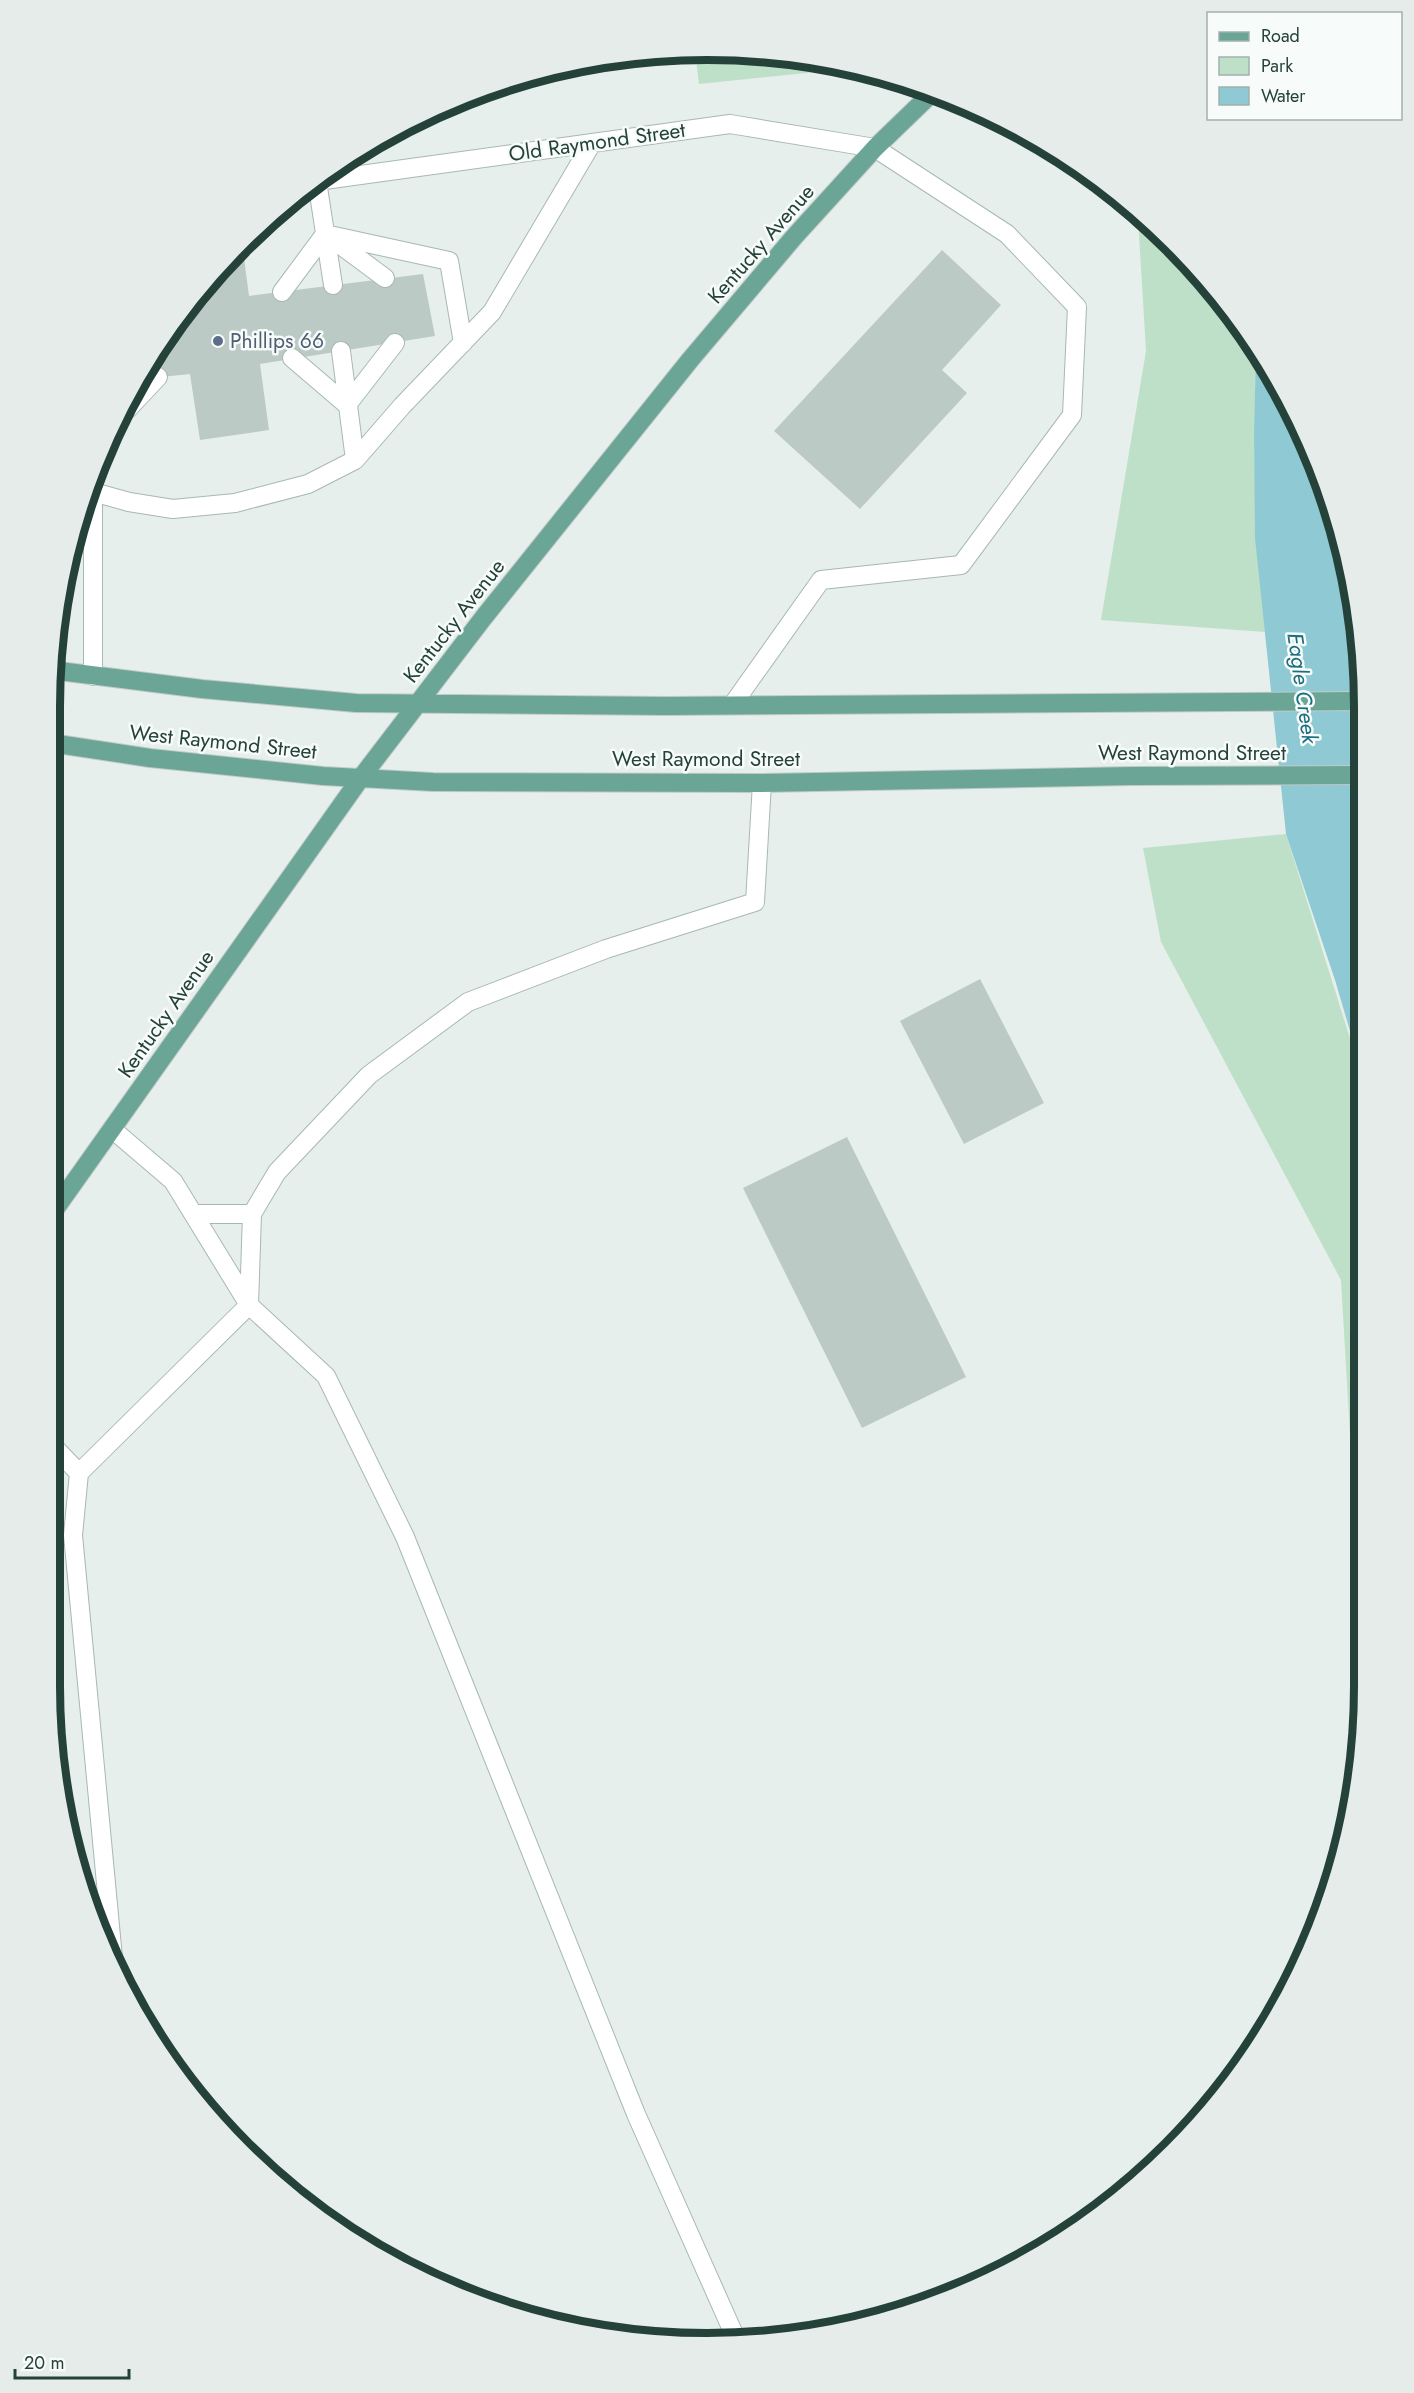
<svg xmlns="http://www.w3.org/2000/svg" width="1414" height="2393" font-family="Jost,sans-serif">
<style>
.green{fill:#bfe0c8}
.water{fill:#8ec9d4}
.building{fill:#bbcac4}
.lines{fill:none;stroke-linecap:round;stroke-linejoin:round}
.service-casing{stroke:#a8b8b2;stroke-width:20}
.primary-casing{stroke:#c2cac8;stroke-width:20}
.service{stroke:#fff;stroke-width:18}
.primary{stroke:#6aa596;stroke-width:18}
.service-dot{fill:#5c6f8a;stroke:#f7fbf9;stroke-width:2}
.labels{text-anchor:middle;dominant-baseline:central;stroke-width:5;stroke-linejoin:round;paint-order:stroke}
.street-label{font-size:21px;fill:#24423a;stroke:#f7fbf9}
.service-label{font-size:21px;fill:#4e5e75;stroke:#f7fbf9;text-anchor:start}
.water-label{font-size:22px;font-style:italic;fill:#1c6f80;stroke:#f7fbf9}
.rim{fill:none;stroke:#24423a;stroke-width:8}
</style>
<rect width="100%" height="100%" fill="#e6efeb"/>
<path class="green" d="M707 50 836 62 854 68 699 84 695 51Z
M1138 218 1201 273 1256 350 1254 459 1265 632 1101 620 1146 351Z
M1286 834 1363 1080V1660L1341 1280 1161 942 1143 848Z"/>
<path class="water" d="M1256 350 1277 379 1330 496 1363 664V1075L1335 980 1286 834 1255 538 1254 434Z"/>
<path class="building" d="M242 243 249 296 423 274 435 336 260 364 269 430 200 440 190 374 142 379 161 341Z
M942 250 1001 305 942 370 967 393 860 509 774 431Z
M980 979 1044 1103 964 1144 900 1021Z
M847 1137 966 1377 862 1428 743 1188Z"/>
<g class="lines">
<g class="service-casing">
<path id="service" d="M317 181 730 124 875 148 1007 234 1077 307 1072 415 961 565 821 580 733 704
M317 181 333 285
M325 234 449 261 463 343
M331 238 385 278
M282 292 325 234
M341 351 355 460
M292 358 347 405 395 343
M127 410 158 377
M93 478V492L129 502 173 509 235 503 308 484 355 460 402 406 492 312 592 143
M87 490 93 492V676
M112 1129 173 1181 249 1305 79 1473 73 1535 114 1968
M194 1214H252L277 1172 369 1075 468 1002 606 949 755 902 762 783
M252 1214 249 1305 326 1376 405 1537 636 2114 737 2341
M54 1447 79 1473"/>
</g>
<g class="primary-casing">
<path id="primary" d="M51 670 202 689 356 703 666 706 1363 701
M51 743 150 758 323 776 433 782 762 783 1132 776 1363 775
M53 1212 360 779 484 617 690 360 794 237 875 148 933 92"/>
</g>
<use href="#service" class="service"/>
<use href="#primary" class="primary"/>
</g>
<circle class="service-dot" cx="218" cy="341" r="6"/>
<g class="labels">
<g class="street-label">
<text transform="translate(597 142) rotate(-8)">Old Raymond Street</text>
<text transform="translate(761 244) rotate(-49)">Kentucky Avenue</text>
<text transform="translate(454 621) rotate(-52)">Kentucky Avenue</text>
<text transform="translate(223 742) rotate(6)">West Raymond Street</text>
<text x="1192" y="753">West Raymond Street</text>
<text x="706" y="759">West Raymond Street</text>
<text transform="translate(166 1014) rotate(-55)">Kentucky Avenue</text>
</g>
<g class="service-label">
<text x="230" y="341">Phillips 66</text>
</g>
<g class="water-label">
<text transform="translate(1303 688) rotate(82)">Eagle Creek</text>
</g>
</g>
<path d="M0 0H1414V2393H0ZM707 60H707A647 647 0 0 1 1354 707V1686A647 647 0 0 1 707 2333H707A647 647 0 0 1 60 1686V707A647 647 0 0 1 707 60Z" fill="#e6ecea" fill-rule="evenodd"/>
<path class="rim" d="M707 60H707A647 647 0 0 1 1354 707V1686A647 647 0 0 1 707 2333H707A647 647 0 0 1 60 1686V707A647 647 0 0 1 707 60Z"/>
<rect x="1207" y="12" width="195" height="108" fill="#f7fbf9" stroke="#a3b1ad" stroke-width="1.5"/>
<rect x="1219" y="32" width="30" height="9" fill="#6aa596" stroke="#a3b1ad" stroke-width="1.5"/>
<text x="1261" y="42" font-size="18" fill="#24423a">Road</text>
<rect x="1219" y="57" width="30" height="18" fill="#bfe0c8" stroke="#a3b1ad" stroke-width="1.5"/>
<text x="1261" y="72" font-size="18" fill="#24423a">Park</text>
<rect x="1219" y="87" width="30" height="18" fill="#8ec9d4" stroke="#a3b1ad" stroke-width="1.5"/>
<text x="1261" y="102" font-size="18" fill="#24423a">Water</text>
<path d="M15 2369v9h114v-9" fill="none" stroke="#24423a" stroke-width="3"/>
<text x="24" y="2369" font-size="18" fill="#24423a" stroke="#f7fbf9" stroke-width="4.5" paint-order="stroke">20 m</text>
</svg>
